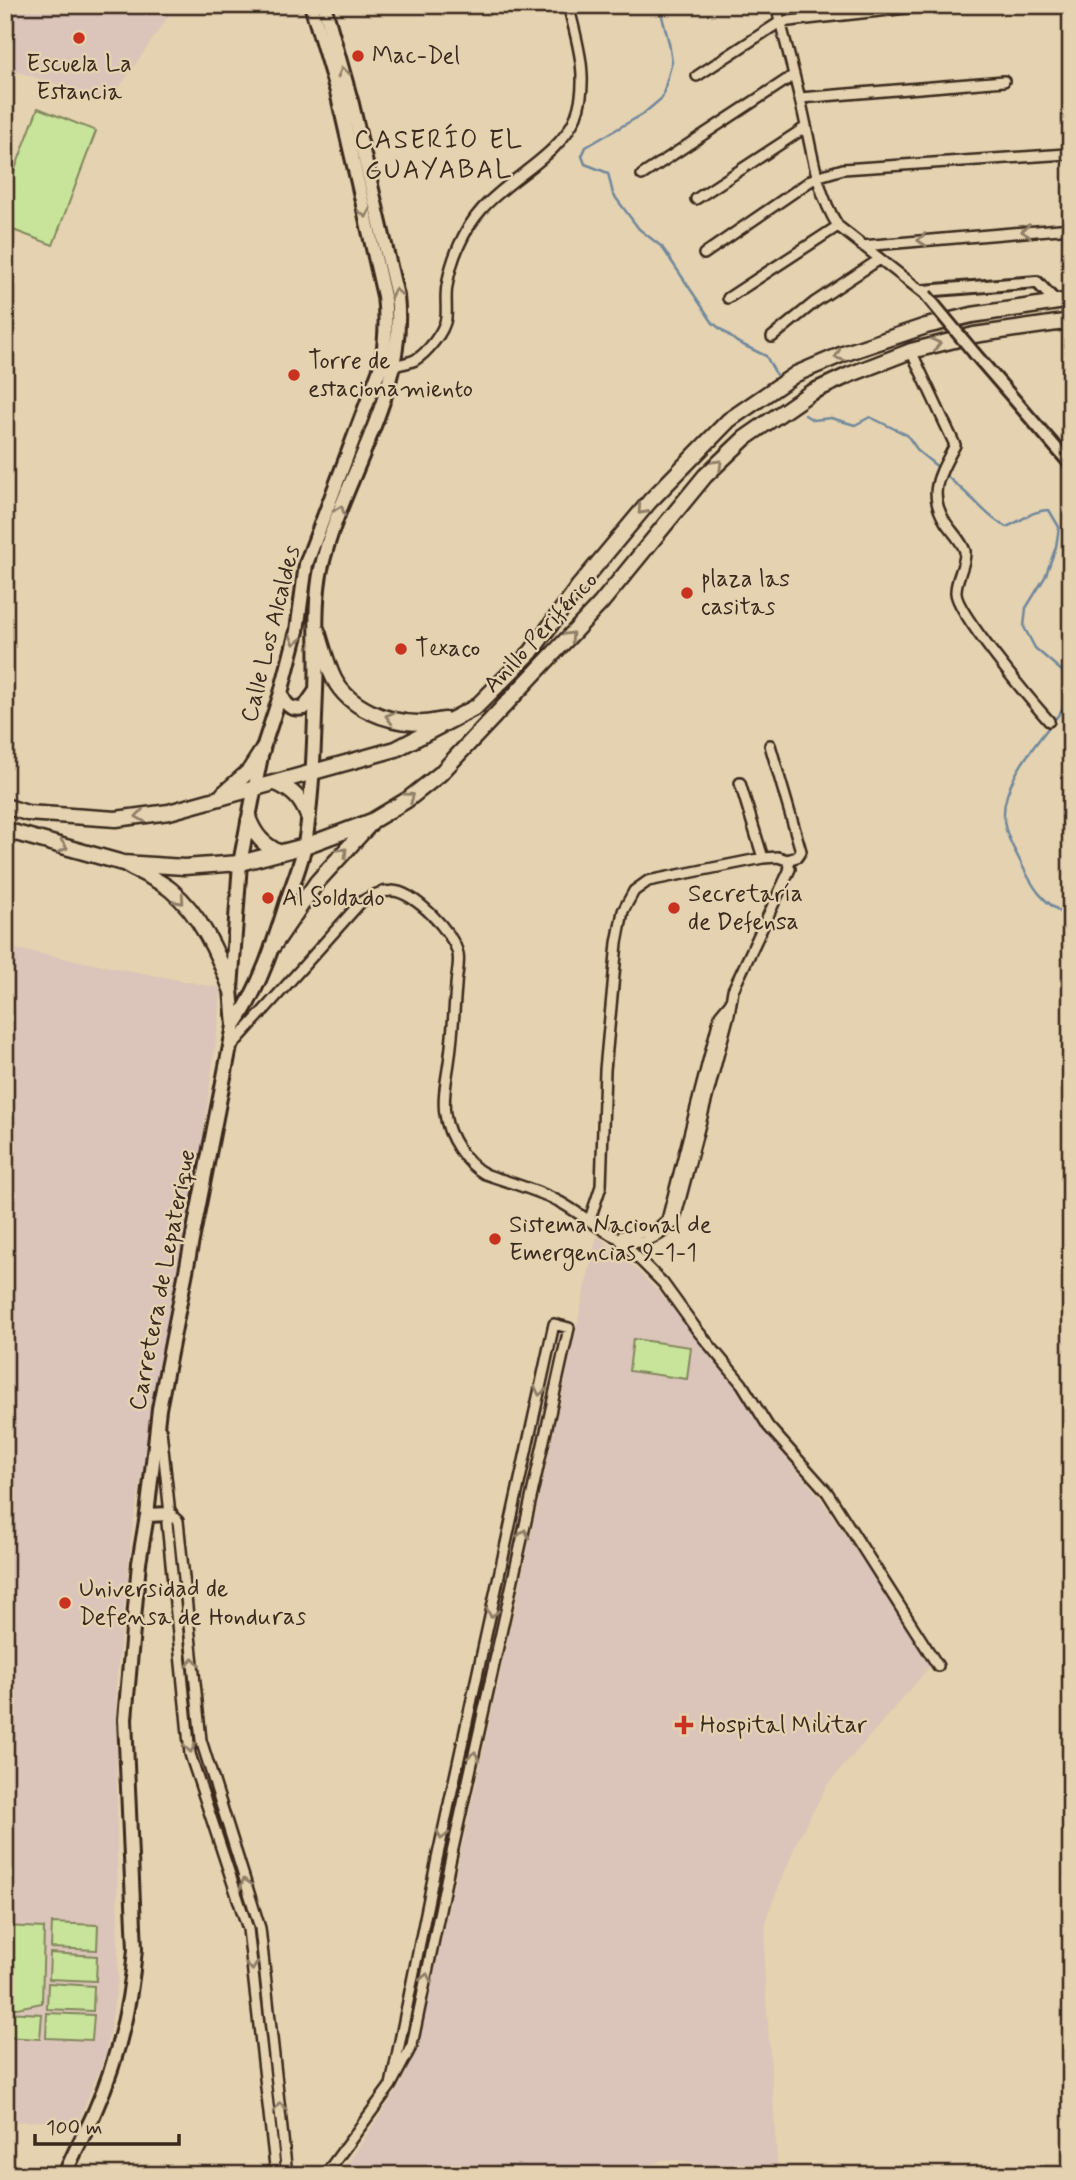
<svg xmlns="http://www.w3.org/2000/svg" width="1076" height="2180" font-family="Mynerve,sans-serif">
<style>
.built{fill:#dbc4b9}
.green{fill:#c8e49b;stroke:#82875c;stroke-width:2}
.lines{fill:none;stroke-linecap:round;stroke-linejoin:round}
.stream{stroke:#70889c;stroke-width:2.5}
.minor-casing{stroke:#3b2a1e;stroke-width:14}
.tertiary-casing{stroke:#3b2a1e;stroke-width:16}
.secondary-casing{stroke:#3b2a1e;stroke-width:18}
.trunk-casing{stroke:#3b2a1e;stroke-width:19}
.minor{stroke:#e4d2b0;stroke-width:9}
.tertiary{stroke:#e4d2b0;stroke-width:10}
.secondary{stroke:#e4d2b0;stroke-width:12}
.trunk{stroke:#e4d2b0;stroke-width:14}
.tertiary-bridge-casing{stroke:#3b2a1e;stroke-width:16;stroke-linecap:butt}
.tertiary-bridge{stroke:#e4d2b0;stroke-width:10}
.oneway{stroke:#907e67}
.poi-dot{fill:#c8321e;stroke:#e4d2b0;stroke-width:2.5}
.labels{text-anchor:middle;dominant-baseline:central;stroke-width:5;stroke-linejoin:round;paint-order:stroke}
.poi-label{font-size:24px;fill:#3b2a1e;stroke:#e4d2b0;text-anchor:start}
.street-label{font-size:24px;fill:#3b2a1e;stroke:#e4d2b0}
.neighbourhood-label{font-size:26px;letter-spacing:2px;fill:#3b2a1e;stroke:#e4d2b0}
</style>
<rect width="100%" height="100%" fill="#e4d2b0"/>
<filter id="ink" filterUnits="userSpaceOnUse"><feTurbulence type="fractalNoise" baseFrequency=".0143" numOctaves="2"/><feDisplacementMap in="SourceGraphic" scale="14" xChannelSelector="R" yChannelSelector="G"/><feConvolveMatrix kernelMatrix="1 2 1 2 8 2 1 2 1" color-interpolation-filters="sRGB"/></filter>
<g filter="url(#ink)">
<path class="built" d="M5 5H176L110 101 5 68Z
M5 947 221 988 219 1018 195 1195 133 1523 116 1684 118 1979 106 2053 79 2120 5 2122Z
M597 1235 636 1269 675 1309 739 1389 765 1431 821 1499 932 1664 827 1785 798 1839 766 1918 764 1967 778 2175H736L718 2167 677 2160H662L632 2175H340L399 2087 417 2050Z"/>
<path class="green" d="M38 108 96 131 53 245 5 227V196Z
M633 1339 691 1347 687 1379 629 1371Z
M52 1923 98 1925 97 1950 51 1948Z
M5 1926 44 1928 42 2003 17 2008 5 2006Z
M50 1953 97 1956 96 1981 49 1979Z
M48 1983 94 1986 93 2011 47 2009Z
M5 2012 42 2014 40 2039 5 2037Z
M47 2013 94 2015 92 2040 46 2038Z"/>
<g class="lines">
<path class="stream" d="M659 5 669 43 672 62 662 98 643 114 586 147 582 156 585 164 608 173 613 194 639 229 662 247 713 323 737 342 766 356 778 378
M805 415 813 420 831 418 855 425 870 417 907 435 919 452 939 468
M943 472C951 481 960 487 968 495 982 507 990 519 1006 527 1022 521 1032 510 1049 510L1059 527 1056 547 1045 577 1026 608 1024 627 1035 648 1070 678 1071 685
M1071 691C1063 712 1058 715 1045 732 1027 755 1002 787 1004 818 1004 831 1013 847 1019 859 1033 888 1041 902 1071 918"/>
<g class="minor-casing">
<path id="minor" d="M776 5C785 41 795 76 803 112 812 151 816 191 838 226L926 295
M697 76 780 22 934 5
M800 98 1004 81
M642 175 794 75
M696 199 806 127
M862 246 1071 228
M704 254 816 177 843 169 1067 154
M728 298 838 226
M772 337 815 302 880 259
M911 351 955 445C940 474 926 492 946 523 952 532 961 540 965 551 966 566 955 579 956 593 956 612 1033 703 1049 721
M394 366C401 364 408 363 415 360 427 353 444 332 446 318 447 307 445 296 447 286 451 259 464 229 482 209 510 177 560 156 576 116 590 80 577 40 568 5
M770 745 801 851 797 857 787 860
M740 783 763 858
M230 1048 361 902C370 897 379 891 391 891 413 890 454 933 458 954 460 964 456 977 456 986 454 1009 453 1032 450 1055 448 1074 442 1095 445 1114 448 1137 465 1163 485 1174 508 1182 534 1189 556 1200 579 1211 606 1237 631 1242 647 1245 663 1233 674 1223L729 1014 733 990 790 869 787 860 778 857 763 858 648 881 634 891 623 911 617 943 605 1070 601 1186 590 1219
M622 1236 656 1230 667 1220 720 1015 730 1003
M620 1240 663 1283 697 1330 742 1384 768 1426 827 1492 938 1666
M161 1430 170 1514 167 1523 190 1754 248 1929 276 2175
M170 1514 178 1521 201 1740 260 1928 287 2175
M325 2175 391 2085 412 2045 450 1862 569 1328 554 1324 437 1859 391 2085"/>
</g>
<g class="tertiary-casing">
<path id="tertiary" d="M923 291 1037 282 1055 301
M975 354 1071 465"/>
</g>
<g class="secondary-casing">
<path id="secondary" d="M281 693C285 705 291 711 304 708L315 692
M234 1026C261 986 275 940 289 895 295 878 302 861 305 844 313 793 314 742 316 691 318 651 313 608 321 569 342 477 408 393 397 296L352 104 324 5
M147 1515 170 1514
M65 2175C73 2152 86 2133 95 2111 117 2061 131 2004 135 1949L125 1719 139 1563 147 1515 159 1409 234 1026 231 989 240 863 262 751 281 693 297 631 306 564 381 366C386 341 387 320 384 296L337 92 311 5"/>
</g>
<g class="trunk-casing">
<path id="trunk" d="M318 632C323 648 327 665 334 679 349 708 386 722 418 723 426 724 436 721 445 720
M276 783C294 791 301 799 308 816
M223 794 249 771 262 751
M5 806 27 813 116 819 169 812 396 749 476 707 531 652 578 587 650 501 729 420 796 374 843 354 926 326 972 315 1071 300
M249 820C256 837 264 845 280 853
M5 830 123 863 184 867 240 863 305 846 372 821 407 800 440 774 601 603 705 476 745 438 810 393 849 375 911 351 974 335 1071 321
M127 865C141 873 159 880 171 890 201 915 218 954 231 989
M273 946 317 882 370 824"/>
</g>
<use href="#minor" class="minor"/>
<use href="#tertiary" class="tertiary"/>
<use href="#secondary" class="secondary"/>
<use href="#trunk" class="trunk"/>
<g class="tertiary-bridge-casing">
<path id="tertiary-bridge" d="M926 295 975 354"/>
</g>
<use href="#tertiary-bridge" class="tertiary-bridge"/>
</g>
<defs><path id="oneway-chevron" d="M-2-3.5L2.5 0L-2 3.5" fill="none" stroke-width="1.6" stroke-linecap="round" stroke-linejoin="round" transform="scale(1.75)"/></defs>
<g class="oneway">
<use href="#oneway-chevron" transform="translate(343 72) rotate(-105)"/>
<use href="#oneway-chevron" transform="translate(365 213) rotate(77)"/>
<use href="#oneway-chevron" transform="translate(1026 231) rotate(176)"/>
<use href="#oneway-chevron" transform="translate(922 240) rotate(174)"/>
<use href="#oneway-chevron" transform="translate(396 293) rotate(-101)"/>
<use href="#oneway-chevron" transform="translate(936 344) rotate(-14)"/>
<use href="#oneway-chevron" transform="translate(839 356) rotate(158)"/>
<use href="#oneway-chevron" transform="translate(718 464) rotate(-44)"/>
<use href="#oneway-chevron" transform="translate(340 510) rotate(-70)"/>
<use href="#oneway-chevron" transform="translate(642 510) rotate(132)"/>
<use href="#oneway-chevron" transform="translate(570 636) rotate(-47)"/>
<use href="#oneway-chevron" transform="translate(295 640) rotate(104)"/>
<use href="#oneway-chevron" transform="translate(390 717) rotate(-165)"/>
<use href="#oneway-chevron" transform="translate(410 797) rotate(-36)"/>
<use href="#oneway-chevron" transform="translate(140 816) rotate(172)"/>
<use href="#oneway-chevron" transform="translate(63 847) rotate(15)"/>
<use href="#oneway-chevron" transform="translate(343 852) rotate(-46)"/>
<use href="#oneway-chevron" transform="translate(180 900) rotate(48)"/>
<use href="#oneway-chevron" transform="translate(540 1391) rotate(102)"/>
<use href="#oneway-chevron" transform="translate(524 1534) rotate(-78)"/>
<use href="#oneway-chevron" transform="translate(492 1613) rotate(102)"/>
<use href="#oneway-chevron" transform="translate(193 1662) rotate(-96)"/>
<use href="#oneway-chevron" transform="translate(190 1748) rotate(81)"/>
<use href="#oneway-chevron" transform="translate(474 1756) rotate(-77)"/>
<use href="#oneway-chevron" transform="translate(442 1835) rotate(103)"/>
<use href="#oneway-chevron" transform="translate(245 1883) rotate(-108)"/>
<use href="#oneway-chevron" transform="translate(252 1966) rotate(83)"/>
<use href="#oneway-chevron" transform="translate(426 1978) rotate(-78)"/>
<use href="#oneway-chevron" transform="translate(280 2107) rotate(-96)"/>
</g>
</g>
<g class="poi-dot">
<circle cx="79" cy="38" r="7"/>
<circle cx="358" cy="56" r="7"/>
<circle cx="294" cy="375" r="7"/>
<circle cx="687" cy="593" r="7"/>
<circle cx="401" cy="649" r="7"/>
<circle cx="268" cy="898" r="7"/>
<circle cx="674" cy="908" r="7"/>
<circle cx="495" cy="1239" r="7"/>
<circle cx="65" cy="1603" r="7"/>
<path d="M680.5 1714.5h7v7h7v7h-7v7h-7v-7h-7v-7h7z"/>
</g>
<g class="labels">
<g class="poi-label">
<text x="372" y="56">Mac-Del</text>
<text x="79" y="64" text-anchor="middle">Escuela La<tspan x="79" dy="28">Estancia</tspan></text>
<text x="308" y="361">Torre de<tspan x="308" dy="28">estacionamiento</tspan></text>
<text x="701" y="579">plaza las<tspan x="701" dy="28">casitas</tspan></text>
<text x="415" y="649">Texaco</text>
<text x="688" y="894">Secretaría<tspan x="688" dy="28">de Defensa</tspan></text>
<text x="282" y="898">Al Soldado</text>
<text x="509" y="1225">Sistema Nacional de<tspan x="509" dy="28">Emergencias 9-1-1</tspan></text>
<text x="79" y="1589">Universidad de<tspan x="79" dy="28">Defensa de Honduras</tspan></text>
<text x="700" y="1725">Hospital Militar</text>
</g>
<g class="street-label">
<text transform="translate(541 633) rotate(-47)">Anillo Periférico</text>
<text transform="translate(271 634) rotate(-76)">Calle Los Alcaldes</text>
<text transform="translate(163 1280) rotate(-79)">Carretera de Lepaterique</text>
</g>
<g class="neighbourhood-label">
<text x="439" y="141">CASERÍO EL<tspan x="439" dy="30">GUAYABAL</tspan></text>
</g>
</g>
<rect width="1076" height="2180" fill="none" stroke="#e4d2b0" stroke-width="28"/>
<rect x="14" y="14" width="1048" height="2152" fill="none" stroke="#3b2a1e" stroke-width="2.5" filter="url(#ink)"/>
<path d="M35 2134v10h144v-10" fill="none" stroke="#3b2a1e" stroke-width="3.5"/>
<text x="46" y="2134" font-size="21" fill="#3b2a1e" stroke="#e4d2b0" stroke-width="5" paint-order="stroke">100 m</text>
</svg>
